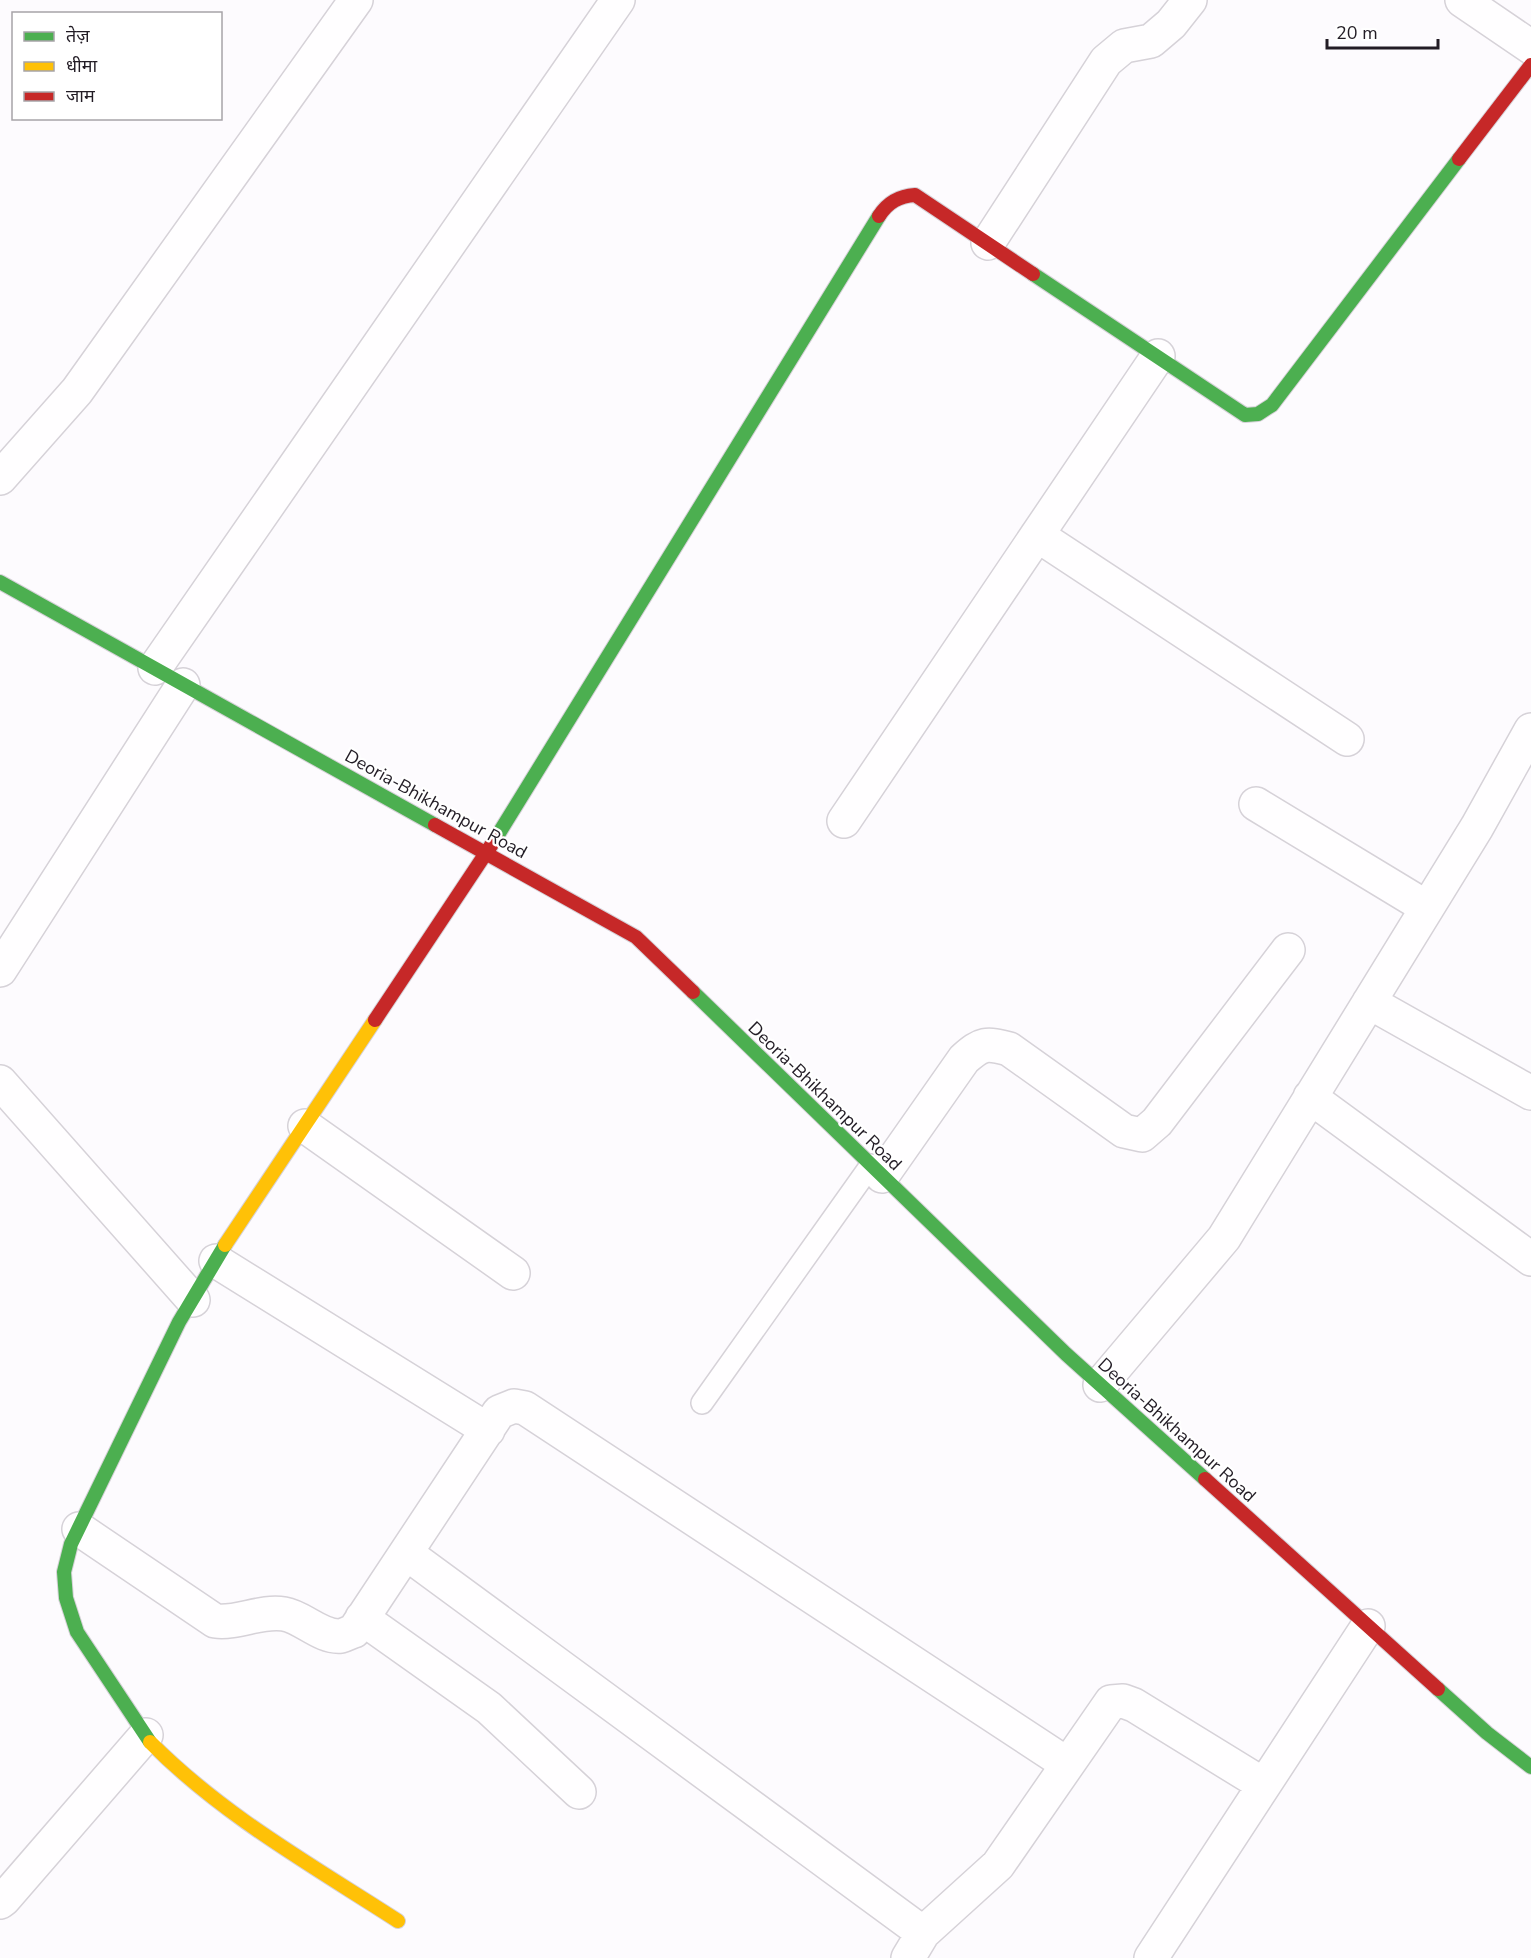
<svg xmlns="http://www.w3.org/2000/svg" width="1531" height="1958" font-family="'Nunito Sans','Noto Sans Devanagari',sans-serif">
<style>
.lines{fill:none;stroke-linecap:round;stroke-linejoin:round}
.lane-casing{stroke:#d6d2d8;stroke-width:24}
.street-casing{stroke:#d6d2d8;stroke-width:36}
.fast-casing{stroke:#d6d2d8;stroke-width:16}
.slow-casing{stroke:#d6d2d8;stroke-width:16}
.jam-casing{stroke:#d6d2d8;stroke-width:16}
.lane{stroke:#fffeff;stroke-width:21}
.street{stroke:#fffeff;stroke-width:33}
.fast{stroke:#4caf50;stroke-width:14}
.slow{stroke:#ffc107;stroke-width:14}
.jam{stroke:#c62828;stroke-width:14}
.labels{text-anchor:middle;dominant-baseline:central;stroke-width:4.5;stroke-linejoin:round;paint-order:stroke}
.street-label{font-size:18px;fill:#221c25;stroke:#fff}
</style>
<rect width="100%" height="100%" fill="#fdfbfe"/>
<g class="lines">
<g class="lane-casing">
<path id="lane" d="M702 1403 871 1165"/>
</g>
<g class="street-casing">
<path id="street" d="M1462 0 1531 47
M988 243 1106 61 1124 46 1151 41 1171 24 1190 0
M0 478 77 391 356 0
M1037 535 1347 739
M155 668 618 0
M1256 804 1426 907
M844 821 1158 356
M0 970 183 685
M1369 1002 1531 1093
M0 1082 193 1300
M1310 1097 1531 1259
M305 1126 513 1273
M882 1176 964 1059C982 1043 986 1043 1009 1049L1124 1131 1142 1135 1157 1122 1288 950
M216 1261 488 1430
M1100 1385 1224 1238 1477 827 1531 730
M79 1529 215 1621C238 1624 261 1610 284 1614 303 1617 321 1638 341 1636 345 1635 350 1632 354 1631L499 1412 514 1406 525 1408 1067 1764
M406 1553 923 1933
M362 1618 489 1708 579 1792
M0 1902 4 1899 146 1735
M908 1958 923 1933 998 1865 1111 1702 1123 1701 1134 1705 1264 1785
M1151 1958 1368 1626"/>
</g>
<g class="fast-casing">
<path id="fast" d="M1033 274 1245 415 1258 414 1272 405 1459 159
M0 582 435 825
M496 838 879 216
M693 992 1066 1354 1205 1479
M1438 1689 1487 1733 1531 1767
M150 1742 77 1632 66 1598 64 1572 71 1544 179 1322 225 1245"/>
</g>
<g class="slow-casing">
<path id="slow" d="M225 1245 375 1020
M150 1742C222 1815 313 1866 398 1921"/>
</g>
<g class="jam-casing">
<path id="jam" d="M1459 159 1531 65
M879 216C888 202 899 196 915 195L1033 274
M435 825 636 937 693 992
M375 1020 496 838
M1205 1479 1438 1689"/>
</g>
<use href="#lane" class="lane"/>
<use href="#street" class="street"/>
<use href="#fast" class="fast"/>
<use href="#slow" class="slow"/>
<use href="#jam" class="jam"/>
</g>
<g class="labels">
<g class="street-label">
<text transform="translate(436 804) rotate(29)">Deoria-Bhikhampur Road</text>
<text transform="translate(825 1096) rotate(44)">Deoria-Bhikhampur Road</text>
<text transform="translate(1177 1430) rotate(42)">Deoria-Bhikhampur Road</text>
</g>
</g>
<rect x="12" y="12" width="210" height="108" fill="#ffffff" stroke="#a7a4a8" stroke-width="1.5"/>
<rect x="24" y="32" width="30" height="9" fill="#4caf50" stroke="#a7a4a8" stroke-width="1.5"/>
<text x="66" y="42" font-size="18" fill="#221c25">तेज़</text>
<rect x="24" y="62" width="30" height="9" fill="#ffc107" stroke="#a7a4a8" stroke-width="1.5"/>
<text x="66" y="72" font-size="18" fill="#221c25">धीमा</text>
<rect x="24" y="92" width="30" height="9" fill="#c62828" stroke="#a7a4a8" stroke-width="1.5"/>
<text x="66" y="102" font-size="18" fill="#221c25">जाम</text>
<path d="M1327 39v9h111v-9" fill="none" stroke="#221c25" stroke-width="3"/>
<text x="1336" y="39" font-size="18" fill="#221c25" stroke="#ffffff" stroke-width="4.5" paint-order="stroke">20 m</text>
</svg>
